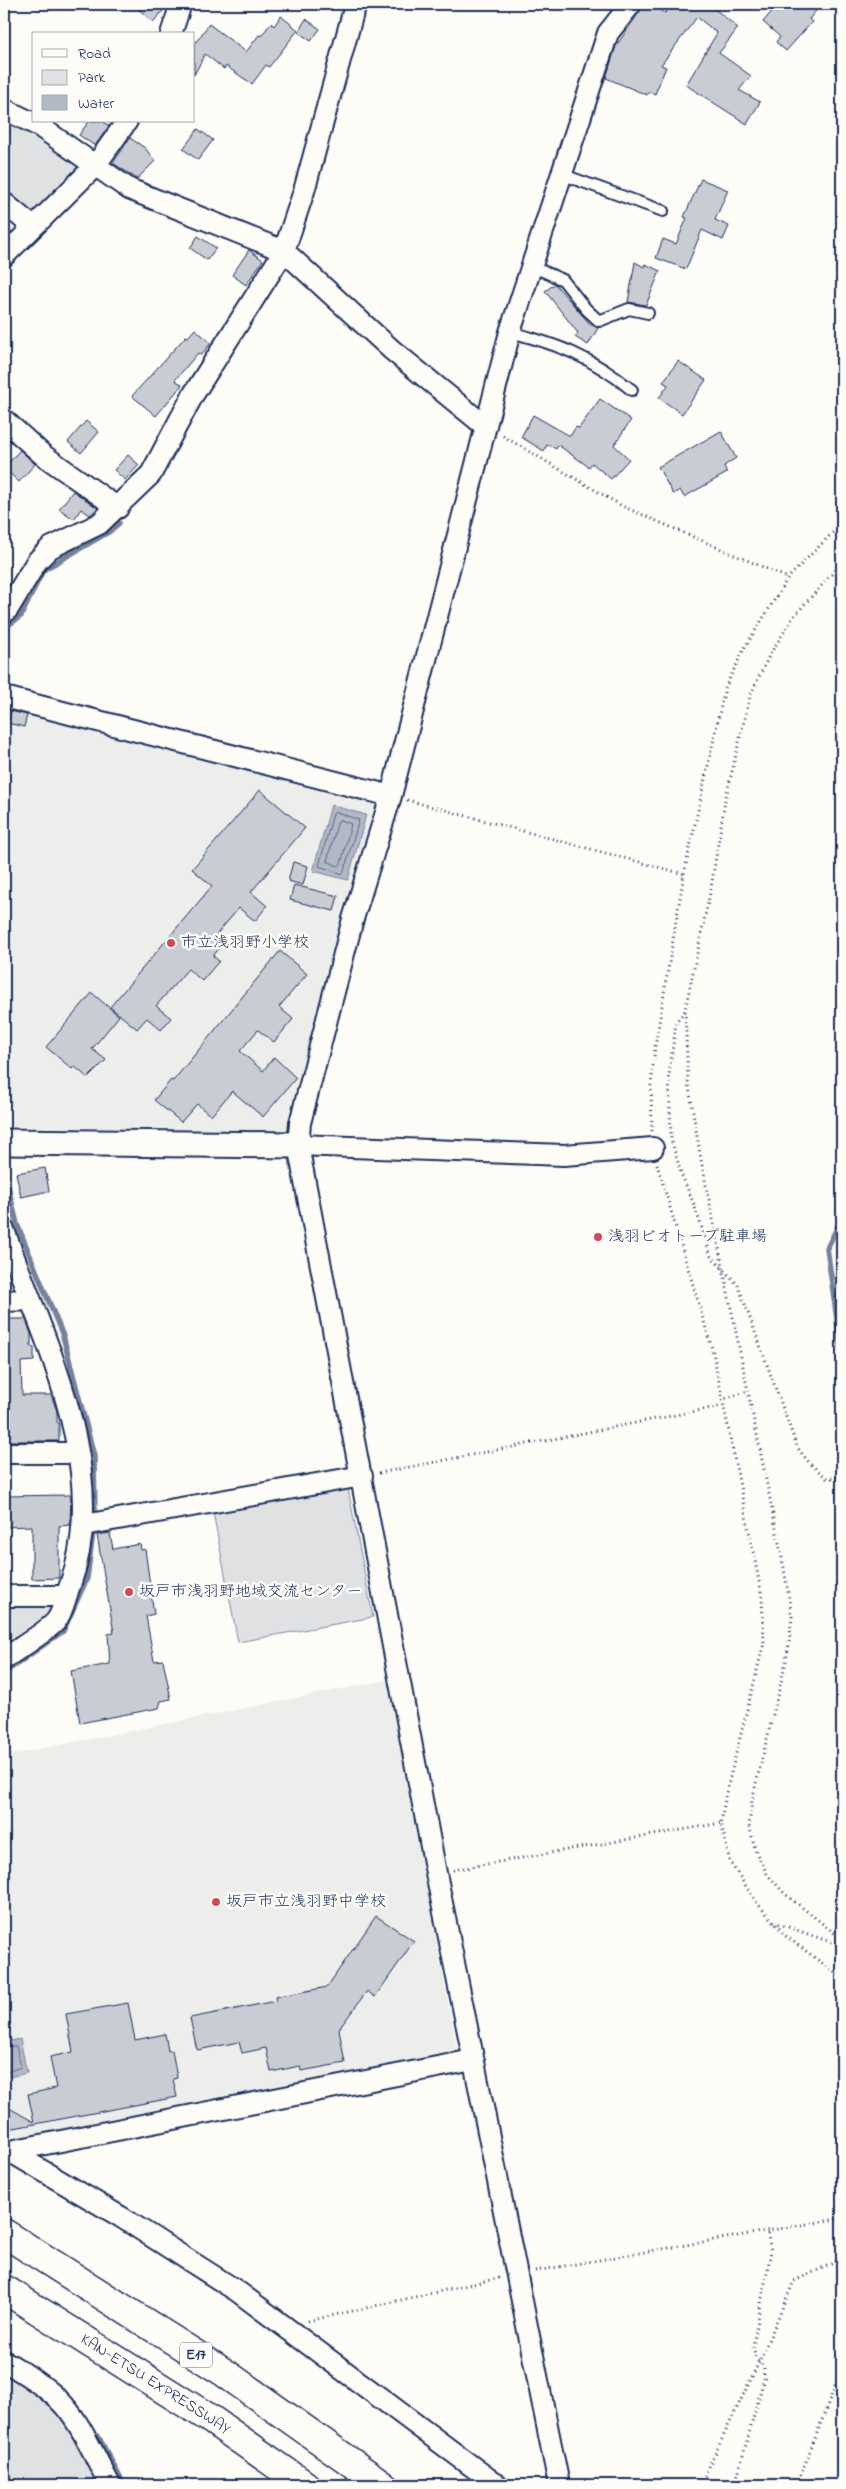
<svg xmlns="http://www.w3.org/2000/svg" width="846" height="2489" font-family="'Indie Flower','Klee One',sans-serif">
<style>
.built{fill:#edeeec}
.green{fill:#e0e1e3;stroke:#7e88a0}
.water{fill:#b3b8c5;stroke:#76819c}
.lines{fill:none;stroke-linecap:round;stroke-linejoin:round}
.shore{stroke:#586687;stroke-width:1}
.stream{stroke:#76819c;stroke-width:5.5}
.building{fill:#c9ccd3;stroke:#1b2f5e}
.service-casing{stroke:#1b2f5e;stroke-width:14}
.minor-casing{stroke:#1b2f5e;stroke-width:24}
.tertiary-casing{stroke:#1b2f5e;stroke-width:29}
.motorway-casing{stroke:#1b2f5e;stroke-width:31}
.path{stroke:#1b2f5e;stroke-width:3;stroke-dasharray:1 4;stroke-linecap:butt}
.service{stroke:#fdfcf7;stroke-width:10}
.minor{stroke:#fdfcf7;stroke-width:20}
.tertiary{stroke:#fdfcf7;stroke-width:25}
.motorway{stroke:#fdfcf7;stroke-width:28}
.poi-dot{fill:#d1495b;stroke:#fdfcf7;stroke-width:2}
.labels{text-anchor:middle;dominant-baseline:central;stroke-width:5;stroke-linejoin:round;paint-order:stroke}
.shield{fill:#fdfcf7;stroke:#5f6c8c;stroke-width:1}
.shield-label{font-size:15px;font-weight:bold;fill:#1b2f5e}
.poi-label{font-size:16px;fill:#1b2f5e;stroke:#fdfcf7;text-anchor:start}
.street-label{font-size:16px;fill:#1b2f5e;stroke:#fdfcf7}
</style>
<rect width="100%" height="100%" fill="#fdfcf7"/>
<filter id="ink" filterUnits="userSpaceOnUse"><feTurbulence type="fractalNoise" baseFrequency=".02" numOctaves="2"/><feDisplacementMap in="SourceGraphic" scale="10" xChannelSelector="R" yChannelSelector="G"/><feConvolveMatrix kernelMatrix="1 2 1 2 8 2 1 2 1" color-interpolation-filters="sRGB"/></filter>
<g filter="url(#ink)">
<path class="built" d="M4 705 375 802 288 1132 11 1126 12 1107 4 1085Z
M387 1680 457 2048 452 2054 21 2138 4 2128V1756Z"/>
<path class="green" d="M4 117 33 130 83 168 35 214H29L4 191Z
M348 1489 373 1617 238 1642 213 1512Z
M47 1603 52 1611 45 1622 4 1650V1604Z
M4 2374C14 2380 24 2386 34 2393 66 2416 85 2452 105 2485H4Z"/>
<path class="water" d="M331 805 366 815 348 880 313 871Z
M20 2039 27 2073 4 2078V2042Z"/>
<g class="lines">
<path class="shore" d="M336 812 359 820 343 874 319 866 333 814Z
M341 820 351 824 341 864 338 866 327 861 338 821Z
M4 2047 16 2046 21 2067 4 2073"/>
<path class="stream" d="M4 628 21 616 43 570 110 531 119 523
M4 1170 17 1224 63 1336 94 1456 95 1517 87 1578 63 1631 4 1673
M842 1218 827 1248 842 1355
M98 2436 124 2485"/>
</g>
<path class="building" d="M133 4H169L153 22Z
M643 4H649L665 13 673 4H709L738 28 719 53 751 76 739 90 760 102 747 124 686 85 717 33 697 17 661 65 666 67 655 94 649 92 647 95 606 78 616 46 640 11Z
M785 4H808L816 11 809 19 812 22 786 51 776 42 780 37 763 22 773 10 777 13Z
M281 16 298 30 269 67 266 65 252 84 226 66 224 69 205 54 194 75V45L209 24 246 52 259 35 261 36 271 23 274 26Z
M306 19 320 29 311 41 298 32Z
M89 121H102L109 126 95 146 79 135Z
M198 129 213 140 198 160 183 149Z
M130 138 145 148 155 161 137 179 113 163Z
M701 179 728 190 715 220 729 226 723 240 702 230 686 269 656 258 663 239 676 244 687 218 684 217Z
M198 236 216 248 207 260 190 248Z
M249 250 263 260 246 285 232 275Z
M635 262 644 267 645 264 660 271 646 305 628 302Z
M555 284 590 324 598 328 588 345 575 337 578 333 545 291Z
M195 329 211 343 201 355 198 353 175 380 182 385 156 416 132 396 186 336 188 337Z
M678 361 706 380 682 414 659 398 668 385 663 382Z
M600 399 631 420 614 445 629 459 611 479 592 463 589 467 558 445 556 449 549 445 546 446 544 451 521 437 533 415 570 436 576 427 579 428Z
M86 421 99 432 81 453 68 442Z
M721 431 736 458 724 466 727 473 684 497 680 490 673 494 658 467Z
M20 450 35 464 19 482 4 468Z
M128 455 139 465 125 480 114 470Z
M73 491 98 508 90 515 81 509 74 519 59 509Z
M11 711 27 715 24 727 8 723Z
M260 790 305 828 251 892 267 906 255 921 239 908 216 935 224 942 213 956 219 961 202 981 188 969 156 1006 171 1018 161 1030 147 1018 137 1029 110 1007 212 886 192 869Z
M293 862 308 866 303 885 288 881Z
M294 885 338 896 334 911 290 900Z
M280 951 307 974 279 1007 293 1019 274 1042 258 1030 240 1051 263 1071 274 1057 296 1078 263 1117 232 1091 211 1116 197 1104 181 1122 154 1100 171 1080 173 1081Z
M92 993 119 1016 92 1049 106 1060 88 1078 74 1066 72 1069 46 1047Z
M45 1168 49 1191 21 1197 16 1173Z
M4 1319H26L31 1334V1347H34V1361L21 1362 22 1395H51L57 1411V1422L59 1423V1441H4Z
M71 1495 70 1525 59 1526V1578L32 1579V1526L4 1527V1496Z
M110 1533 113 1549 140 1544 141 1550 145 1549 154 1614 146 1616 154 1661 163 1660 171 1699 161 1701 159 1708 80 1723 71 1671 110 1664 108 1634 114 1633 97 1535Z
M376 1916 414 1941 375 1997 367 1991 339 2029 345 2063 301 2071 300 2066 271 2072 266 2048 242 2053 239 2042 197 2050 190 2018 276 2001 275 1997 327 1987Z
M128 2003 135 2040 165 2034 168 2051 172 2050 177 2078 173 2079 177 2097 14 2128 4 2122V2105L34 2122 28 2094 56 2088 50 2057 73 2052 66 2014Z"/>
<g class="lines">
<g class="service-casing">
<path id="service" d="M561 174 663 211
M531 266 563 280 586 309 599 321 629 309 648 313
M510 332C560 345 591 357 632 390"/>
</g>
<g class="minor-casing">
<path id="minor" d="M171 34 181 4
M4 109 39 126 129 189 284 251 392 350 485 426
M4 203 32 226
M4 256 95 166 127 121
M4 420 43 455 118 508
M4 613 8 609 37 561 50 548 99 524 151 474 193 395 284 251 304 191 354 9 358 4
M4 697 391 796
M298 1145 564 1155 653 1148
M4 1230C43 1339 112 1469 70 1585 66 1596 63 1612 56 1621 49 1630 15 1651 4 1659
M4 1301 29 1300
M4 1453H77
M84 1525 362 1476
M4 1596H66
M4 2148 121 2217 237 2291 497 2485
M10 2151 473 2060
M4 2361C23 2372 42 2384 58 2399 81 2421 95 2458 110 2485
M559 2485 436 1873 298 1145 300 1123 353 919 391 796 510 332 608 33 631 4"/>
</g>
<g class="tertiary-casing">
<path id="tertiary" d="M4 1142 298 1145"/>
</g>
<g class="motorway-casing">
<g id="motorway">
<path d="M4 2233 225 2373 383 2485"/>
<path id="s1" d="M4 2289 209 2418 305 2485"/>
</g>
</g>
<path class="path" d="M503 436 622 506 788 578
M842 563 794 616 769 656 750 696 725 801 711 888 685 1010 688 1081 701 1160 784 1568 792 1617 790 1636 786 1661 752 1800 749 1826 756 1852 767 1874 785 1894 842 1939
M407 800 684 874
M685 1011 676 1022 669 1075 671 1139 681 1173 695 1207 711 1256 738 1285 797 1447 810 1464 827 1478H842
M652 1131 651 1086 655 1047 684 874 725 688 745 647 788 578 842 523
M657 1164 713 1352 762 1596 764 1643 726 1793 721 1823 730 1862 757 1903 786 1936 838 1975
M721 1400 748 1391
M379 1473 722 1406
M453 1870 721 1823
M774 1922 842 1946
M535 2271 842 2218
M308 2321 499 2278
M700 2485 759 2362 794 2281 842 2259
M735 2485 764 2379V2367L756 2358 753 2346 771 2251 767 2231
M797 2485 842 2368"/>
<use href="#service" class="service"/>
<use href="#minor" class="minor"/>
<use href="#tertiary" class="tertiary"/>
<use href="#motorway" class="motorway"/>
</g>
</g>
<g class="poi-dot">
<circle cx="171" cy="943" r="5"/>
<circle cx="598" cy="1237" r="5"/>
<circle cx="129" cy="1592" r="5"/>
<circle cx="216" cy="1902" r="5"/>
</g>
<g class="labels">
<rect class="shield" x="180" y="2342.5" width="32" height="25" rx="4"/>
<g class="shield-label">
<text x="196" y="2355">E17</text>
</g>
<g class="poi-label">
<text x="181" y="943">市立浅羽野小学校</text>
<text x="608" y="1237">浅羽ビオトープ駐車場</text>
<text x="139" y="1592">坂戸市浅羽野地域交流センター</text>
<text x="226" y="1902">坂戸市立浅羽野中学校</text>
</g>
<g class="street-label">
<text stroke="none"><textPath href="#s1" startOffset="179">KAN-ETSU EXPRESSWAY</textPath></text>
</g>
</g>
<rect width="846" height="2489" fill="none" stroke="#fdfcf7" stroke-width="20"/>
<rect x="10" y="10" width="826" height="2469" fill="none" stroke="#1b2f5e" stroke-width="2" filter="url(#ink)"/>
<rect x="32" y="32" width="162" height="90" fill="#fdfcf7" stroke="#a3aaba"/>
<rect x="42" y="49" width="25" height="8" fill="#fdfcf7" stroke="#a3aaba"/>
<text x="78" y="58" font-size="15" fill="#1b2f5e">Road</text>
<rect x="42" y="70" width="25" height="15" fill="#e0e1e3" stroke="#a3aaba"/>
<text x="78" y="82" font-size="15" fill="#1b2f5e">Park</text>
<rect x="42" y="95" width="25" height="15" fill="#b3b8c5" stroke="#a3aaba"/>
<text x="78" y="108" font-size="15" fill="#1b2f5e">Water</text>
</svg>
